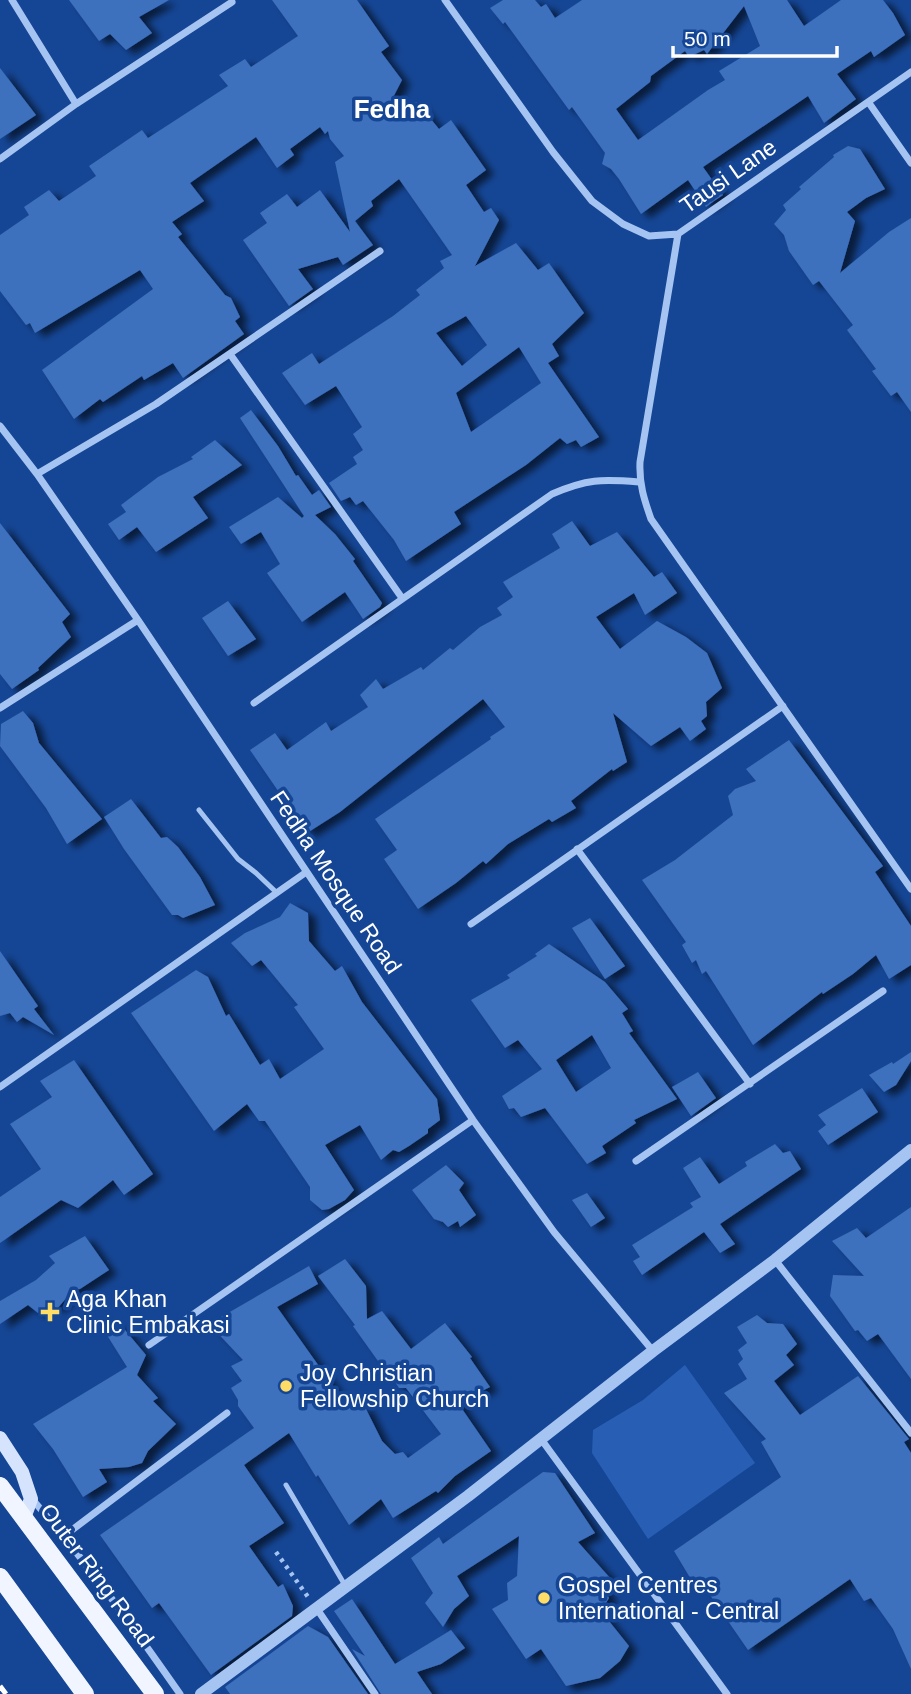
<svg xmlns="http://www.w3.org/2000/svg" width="911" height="1694" font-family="Arial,sans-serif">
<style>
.green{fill:#285eb4}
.building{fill:#3e6fbd;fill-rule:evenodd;filter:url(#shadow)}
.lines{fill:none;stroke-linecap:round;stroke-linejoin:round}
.path{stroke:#a6c4f2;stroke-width:4.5;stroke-dasharray:3.5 5;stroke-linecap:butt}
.service{stroke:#a6c4f2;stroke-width:5}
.minor{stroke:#a6c4f2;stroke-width:7}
.tertiary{stroke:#a6c4f2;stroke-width:12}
.secondary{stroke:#d5e3fc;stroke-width:14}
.primary{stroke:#f0f5ff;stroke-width:18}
.rail{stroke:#fff;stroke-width:5;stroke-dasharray:12 5;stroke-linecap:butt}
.poi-dot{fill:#ffdc66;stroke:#154695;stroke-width:2.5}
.labels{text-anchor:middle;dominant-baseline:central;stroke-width:7;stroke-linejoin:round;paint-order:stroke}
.street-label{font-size:23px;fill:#fff;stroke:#154695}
.poi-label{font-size:23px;fill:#fff;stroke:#154695;text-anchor:start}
.quarter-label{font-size:26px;font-weight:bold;fill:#fff;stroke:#154695}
</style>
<defs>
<filter id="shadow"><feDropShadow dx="8" dy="4.5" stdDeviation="3.5" flood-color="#0009"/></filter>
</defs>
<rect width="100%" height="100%" fill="#154695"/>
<path class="green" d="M685 1365 755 1463 648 1539 592 1453 593 1430 643 1400Z"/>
<path class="building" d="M69 0H169L139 17 152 33 126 50 110 34 99 41Z
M272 0H357L389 46 381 52 402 80 383 117 417 102 439 129 451 120 486 170 466 185 484 212 491 208 499 220 475 266 516 243 538 270 549 263 584 313 552 344 559 356 548 363 599 437 581 447 576 440 567 444 560 438 526 465 454 512 461 524 406 561 394 540 363 501 356 505 350 497 341 501 329 483 357 464 353 457 363 450 353 434 362 427 336 386 305 405 282 373 312 353 319 364 393 316 420 295 416 290 444 268 440 261 452 255 399 179 371 201 373 206 355 221 373 245 343 265 338 257 298 269 313 289 289 306 243 240 267 223 260 213 287 194 297 207 320 190 350 232 335 162 344 156 330 139 328 131 325 134 320 127 290 149 294 155 277 168 256 137 190 183 204 201 172 222 182 234 178 237 225 295 231 298 240 317 235 321 244 334 183 378 173 363 144 380 142 376 103 402 100 399 74 419 42 370 153 289 140 270 35 333 30 323 26 325 0 291V235L29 215 24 207 49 190 59 201 96 176 89 166 142 130 148 138 228 86 219 75 245 59 251 67 298 36ZM466 316 487 345 462 366 436 333ZM519 347 541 383 471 432 456 393Z
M503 0H535L541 7 546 4 555 18 582 0H787L804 26 841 0H883L893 13 905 35 874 57 871 51 837 74 856 99 824 123 808 96 703 167 723 195 714 201 706 207 688 180 641 214 619 179 611 169 602 164 605 153 572 107 569 110 505 22 503 24 490 8ZM744 6 760 46 719 71 725 80 708 90 638 140 616 109 650 82 651 76 685 51 689 57 704 50 707 54Z
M0 68 36 115 0 139Z
M848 146 860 149 885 189 866 198 847 212 855 221 840 273 889 232 911 218V412L897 392 891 396 872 371 876 369 847 330 853 325 819 281 813 285 789 251 784 235 774 224 786 210 783 205 801 189 799 187 834 157 833 155Z
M251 410 278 446 296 476 298 475 312 495 319 490 331 507 315 515 335 534 355 559 353 561 382 603 380 607 363 619 345 592 302 622 267 573 280 564 261 532 241 544 229 527 278 497 302 518 304 516 240 418Z
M215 440 242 465 193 497 208 518 156 552 137 527 119 540 108 524 126 512 121 505 158 477 193 459 191 457Z
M572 521 590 546 617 532 654 577 662 572 677 593 645 615 634 593 596 617 620 649 657 621 686 637 707 653 722 688 706 702 707 716 701 721 706 729 690 741 680 727 651 746 613 713 627 762 613 771 612 769 571 801 576 808 552 822 549 819 508 844 486 864 483 861 456 883 418 909 384 859 397 850 375 819 491 739 490 737 505 727 483 699 340 812 307 833 250 750 275 733 287 750 326 722 331 731 368 707 360 695 376 679 383 689 421 667 423 670 450 648 453 650 480 627 502 615 497 608 513 597 503 582 560 548 552 534Z
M0 523 70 614 62 622 71 637 38 668 39 670 12 689 0 674Z
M228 601 256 639 228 656 202 618Z
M23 711 33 723 39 743 102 819 67 844 46 808 0 746 1 724Z
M789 740 883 866 875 872 911 926V965L889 979 876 955 853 974 823 994 822 992 753 1045 706 971 702 974 696 960 692 963 682 945 686 942 642 880 675 860 733 815 728 796 735 789 756 781 746 769Z
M131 799 161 838 167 837 178 847 200 877 215 905 183 918 178 915H172L124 849 104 817Z
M290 903 308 913 309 941 335 971 342 966 362 1002 437 1099 440 1120 428 1129V1133L409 1146 399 1152 393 1150 381 1160 360 1125 325 1145 354 1190 345 1200 329 1209 322 1210 310 1200V1187L265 1121H259L247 1104 214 1131 131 1013 196 970 208 977 226 1016 229 1014 260 1065 269 1059 280 1079 324 1049 294 1007 298 1005 261 960 252 966 231 943 245 933 280 917Z
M590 918 625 966 605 979 572 928Z
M549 944 605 982 628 1009 622 1013 633 1031 629 1033 677 1099 634 1120 636 1123 602 1146 606 1153 587 1164 545 1108 521 1117 514 1108 509 1109 502 1096 542 1069 518 1040 505 1048 471 1000 510 978 507 975 537 956 535 954ZM592 1035 611 1068 576 1092 556 1060Z
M0 951 38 1006 34 1009 54 1035 23 1017 17 1022 10 1013 0 1016Z
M911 1052V1061L896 1085 884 1092 869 1075 892 1062 893 1064Z
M74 1060 153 1174 124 1195 113 1180 78 1208 61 1200 0 1243V1197L41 1169 10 1124 52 1097 40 1081Z
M698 1072 716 1098 691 1116 672 1087Z
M862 1088 878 1112 828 1145 818 1131 826 1125 818 1115Z
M775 1144 783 1153 790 1151 801 1169 720 1224 735 1244 720 1253 704 1232 642 1275 633 1261 640 1257 632 1245 693 1207 690 1203 701 1197 683 1168 700 1157 719 1184 747 1166 745 1162Z
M446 1165 464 1183 459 1190 476 1215 460 1227 458 1221 448 1227 443 1222 434 1219 412 1190Z
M587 1193 605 1218 591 1227 572 1200Z
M911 1207V1379L878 1334 867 1341 858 1330 855 1331 830 1296 833 1275 864 1276 832 1241 857 1228 866 1238Z
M85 1236 109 1270 80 1289 73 1290 57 1309 51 1303 38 1313 28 1305 0 1324V1301L36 1280 55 1263 49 1256Z
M345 1259 366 1286 367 1319 382 1311 411 1349 445 1323 472 1357 470 1358 490 1387 458 1403 491 1451 455 1476 438 1493 436 1491 393 1518 381 1499 349 1525 318 1475 316 1477 289 1433 244 1465 284 1523 249 1546 278 1587 283 1584 293 1606 292 1616 211 1675 159 1603 152 1608 100 1535 254 1428 238 1406V1400L231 1388 242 1381 231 1366 243 1360 209 1324 309 1266 318 1284 277 1307 348 1407 352 1405 356 1409 364 1405 382 1441 395 1454 403 1452 408 1458 441 1434 406 1388H399L385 1367 383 1368 353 1326 355 1325 318 1276Z
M757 1315 767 1323 783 1324 797 1344 786 1355 794 1365 774 1381 800 1415 858 1376 909 1439 904 1442 911 1453V1669L893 1629 871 1598 864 1601 850 1579 748 1650 701 1582 695 1586 674 1551 781 1477 761 1442 766 1439 724 1393 747 1379 738 1364 743 1359 738 1350 747 1343 737 1327Z
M120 1324 146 1355 137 1375 158 1398 153 1401 176 1424 148 1451 142 1463 129 1467 99 1469 107 1482 83 1497 53 1449 33 1424 127 1367 105 1332Z
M543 1472 555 1473 595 1533 578 1542 611 1579 603 1586 609 1598 601 1611 629 1646 620 1661 600 1678 566 1686 541 1649 526 1659 492 1609 508 1600 507 1583 517 1576 519 1536 457 1576 469 1596 454 1609 443 1627 425 1603 433 1593 411 1558 439 1537 443 1544Z
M352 1599 395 1664 451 1630 465 1648 441 1664 417 1672 432 1694H381L352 1649 365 1656 334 1611Z
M308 1626 328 1637 368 1694H230L225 1687Z"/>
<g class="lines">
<path class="path" d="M276 1552 308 1597"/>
<path class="service" d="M199 810 238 859 256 873 277 893
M286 1485 346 1587"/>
<path class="minor" d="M12 0 76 104
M445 0 553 152 592 201 623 224 649 236 678 234 911 72
M869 103 911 163
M0 159 76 104 232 2
M678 234 640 462C639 484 644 499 651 519L911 889
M230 354 402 598
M0 426 37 474 138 620 473 1120 554 1232 653 1351
M37 474 156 404 380 251
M254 703 552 494C587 479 601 479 639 482
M0 708 138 620
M577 849 750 1084
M471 924 783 706
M0 1087 305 873
M636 1161 883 991
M775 1260 911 1433
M149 1345 473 1120
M541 1439 727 1694
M32 1499C86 1561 133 1627 180 1694
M64 1536 227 1413
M317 1609 375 1694"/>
<path class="tertiary" d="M201 1694 468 1496 653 1351 775 1260 911 1150"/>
<path class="secondary" d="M0 1438 22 1472 31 1499 24 1518"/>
<path class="primary" d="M0 1486 155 1694
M0 1577 85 1694"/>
<path class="rail" d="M0 1686 6 1694"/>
</g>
<g class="poi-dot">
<path d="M46.5 1301.5h7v7h7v7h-7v7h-7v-7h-7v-7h7z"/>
<circle cx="286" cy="1386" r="7"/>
<circle cx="544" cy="1598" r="7"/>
</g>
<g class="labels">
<g class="street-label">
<text transform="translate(728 176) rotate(-35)">Tausi Lane</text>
<text transform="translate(336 882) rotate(56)">Fedha Mosque Road</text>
<text transform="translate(97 1575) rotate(53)">Outer Ring Road</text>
</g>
<g class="poi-label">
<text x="66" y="1299">Aga Khan<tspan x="66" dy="26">Clinic Embakasi</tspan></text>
<text x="300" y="1373">Joy Christian<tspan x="300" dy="26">Fellowship Church</tspan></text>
<text x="558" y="1585">Gospel Centres<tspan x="558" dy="26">International - Central</tspan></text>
</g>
<g class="quarter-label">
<text x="392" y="109">Fedha</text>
</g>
</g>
<path d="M673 46v10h164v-10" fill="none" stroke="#ffffff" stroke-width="3.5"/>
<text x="684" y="46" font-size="21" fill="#ffffff" stroke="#154695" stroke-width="5" paint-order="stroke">50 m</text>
</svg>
